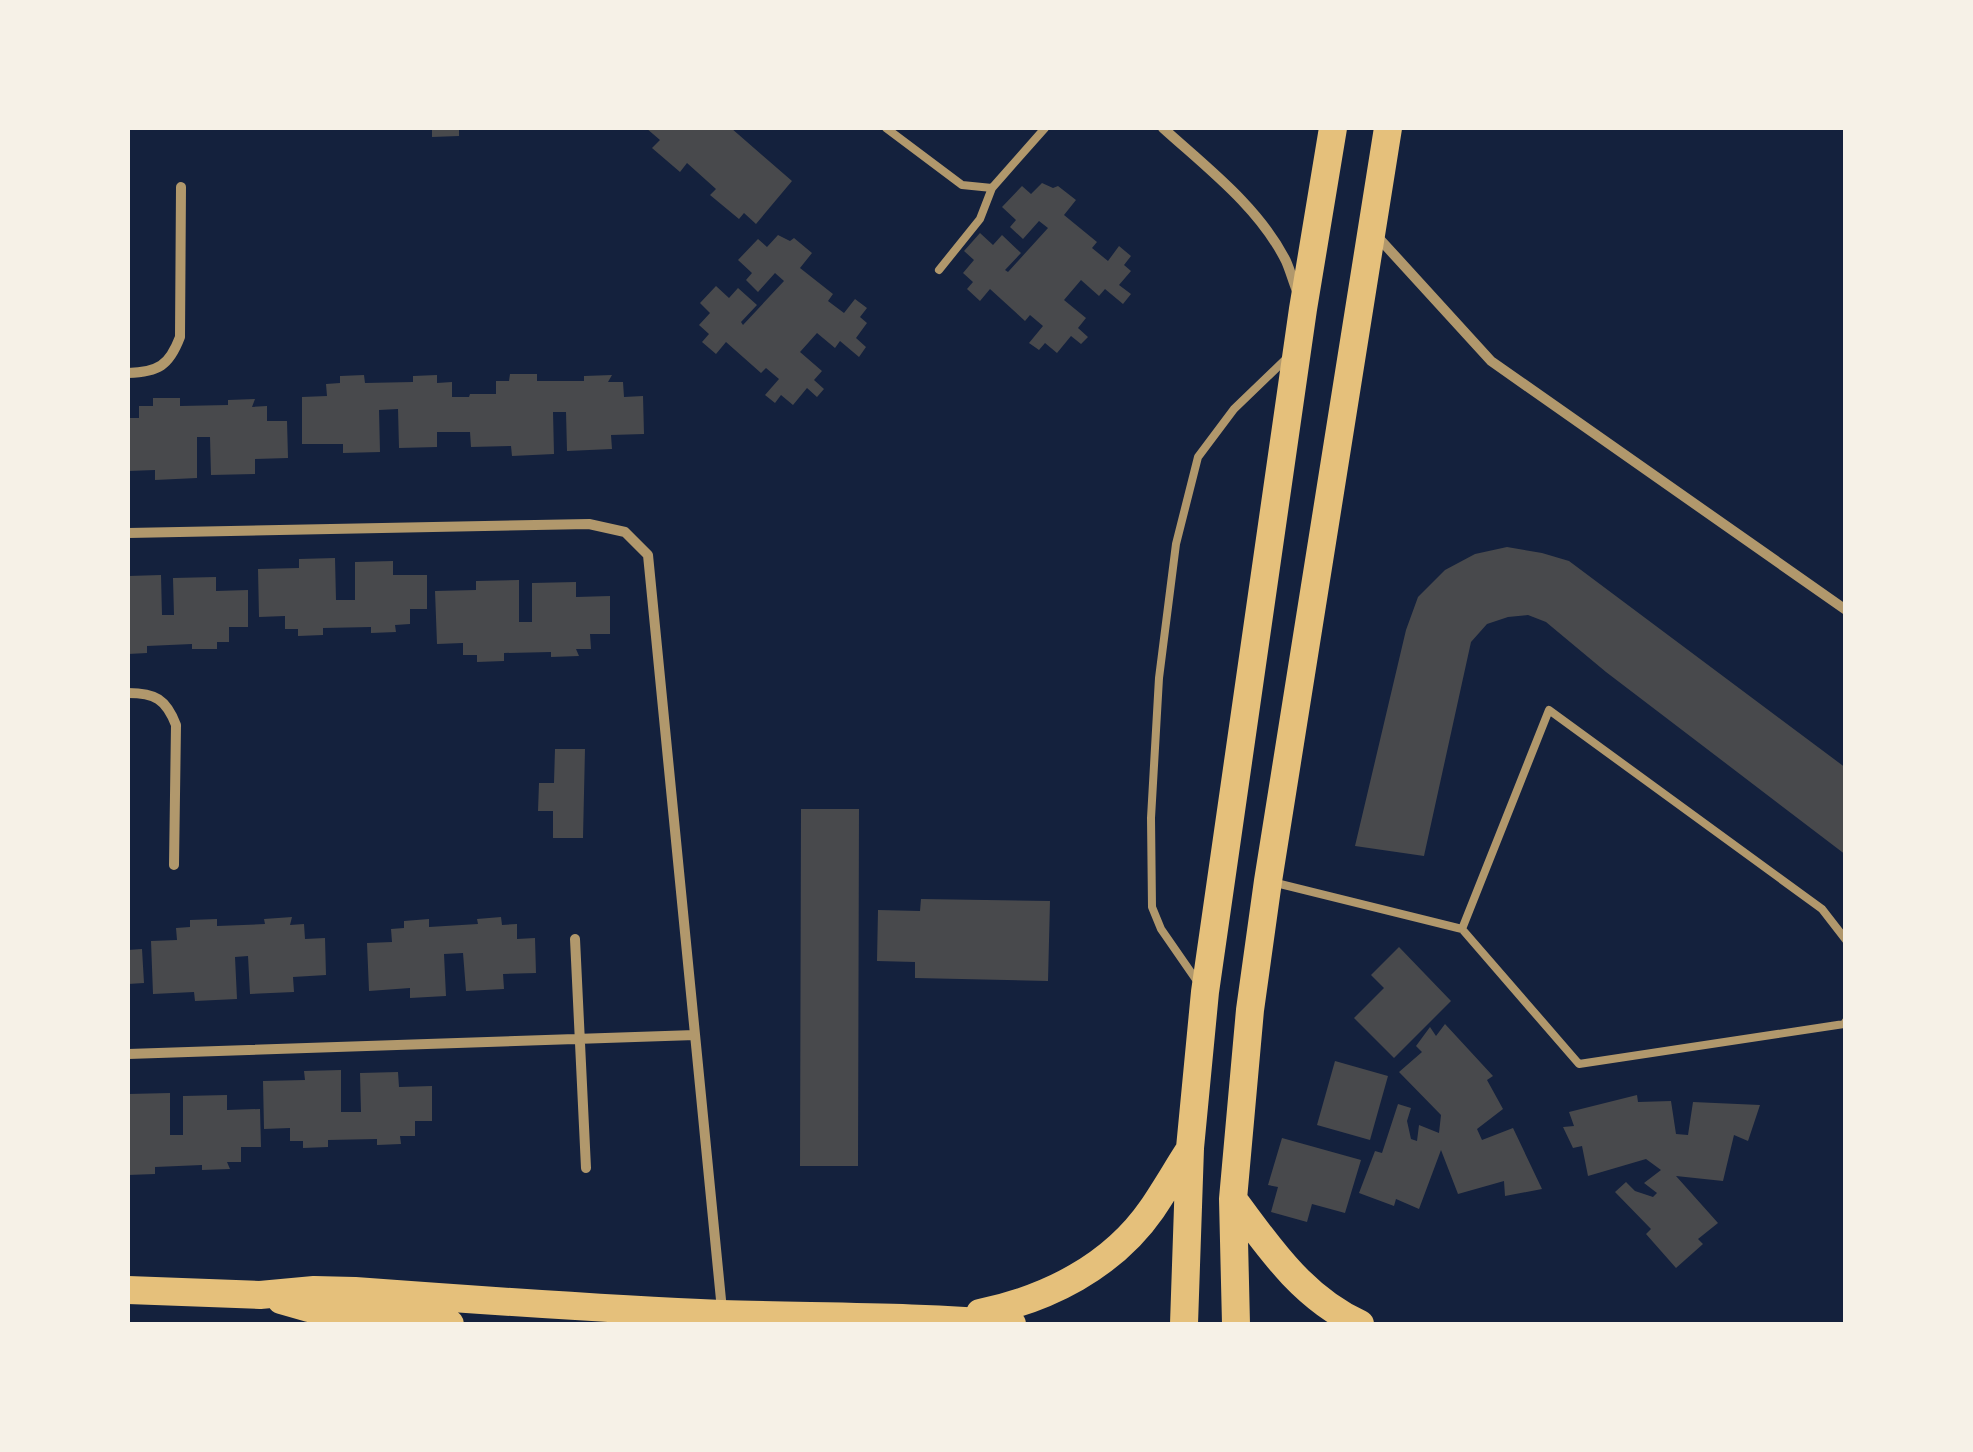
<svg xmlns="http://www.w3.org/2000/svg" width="1973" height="1452" font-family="'IBM Plex Sans',sans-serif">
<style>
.building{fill:#48494c}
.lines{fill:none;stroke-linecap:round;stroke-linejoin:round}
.service{stroke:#b1986c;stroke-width:8}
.minor{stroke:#b1986c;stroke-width:10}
.trunk{stroke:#e5c07b;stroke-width:28}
</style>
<rect width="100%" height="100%" fill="#14213d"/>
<path class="building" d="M432 128H459V136L432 137Z
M646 128H731L792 181 756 224 744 213 739 219 710 195 716 189 687 163 680 172 652 148 660 140Z
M1042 183 1053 188 1058 186 1076 200 1064 215 1097 242 1092 248 1108 261 1119 246 1131 256 1124 265 1131 271 1119 285 1131 294 1123 304 1105 289 1099 296 1081 280 1064 300 1086 318 1078 328 1088 337 1081 344 1071 336 1057 353 1045 343 1039 350 1029 343 1043 326 1030 315 1025 321 990 289 980 301 967 289 973 282 963 273 974 260 964 251 980 233 993 245 1002 235 1021 253 1005 270 1008 272 1048 228 1039 221 1023 239 1010 227 1016 220 1002 207 1022 186 1031 194Z
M778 235 790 241 794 238 812 253 800 268 833 294 828 301 844 313 855 299 867 308 860 317 867 323 856 338 866 347 859 357 840 341 835 348 817 333 800 352 822 371 814 380 824 389 817 397 807 388 793 405 781 395 775 403 765 395 779 379 766 368 761 373 726 342 716 354 702 342 709 334 699 325 710 313 700 303 716 286 729 298 738 288 757 305 741 322 743 325 784 281 775 273 758 292 746 280 752 273 738 260 758 239 767 247Z
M510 374H537V381H584V376L612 375 608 382H623L624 397 643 396 644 434 611 435 612 449 567 451 566 412H553L554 454 512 456 511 446 471 447 470 432H437V447L399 448 398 409 379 410 380 452 343 453V444H302V397L327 396 326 384 340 383V376L364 375 365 383 413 382V376L437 375V383L452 382V397H469L470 394H496V381H509Z
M153 398H180V406L228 405V400L255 399 252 407 267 406V421H287L288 458 255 459V474L211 475 210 437H197V478L155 480V470L128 471V418H139V406H153Z
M1507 547 1542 553 1569 561 1846 768V855L1606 672 1546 622 1528 615 1508 617 1487 624 1471 642 1424 856 1355 846 1406 630 1418 597 1445 570 1475 554Z
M335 558 336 600H355V562L393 561V575H427V609H410V624L395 625 396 632 371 633V627L323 628V635L298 636V629H285V616L259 617 258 569 299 568V559Z
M161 575 162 615H174L173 578 216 577V591L248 590V627H229V642H217V649H192V644L147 646V653L128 654V576Z
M519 580V622H532V583L576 582V597L610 596V634H590L591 649H576L579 656 551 657V652L504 653V661L477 662V655H463V643L437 644 435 591 476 590V581Z
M555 749H585L583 838H553V811H538L539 783H554Z
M801 809H859L858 1166H800Z
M921 899 1050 901 1048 981 915 978V962L877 961 878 910 920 911Z
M292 917 290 925 304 924 305 939 325 938 326 975 293 977 294 992 250 994 248 956 235 957 237 999 195 1001 194 992 153 994 151 941 177 940 176 928 190 927V920L217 919V926L265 924 264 919Z
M501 917 502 925 517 924V939L535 938 536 973 503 974 504 989 466 991 463 953 444 954 446 996 410 998V988L369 991 367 943 392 942 391 929 404 928V921L429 919V927L478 924 477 919Z
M1399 947 1451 1001 1394 1058 1354 1018 1384 988 1371 975Z
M142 949 144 983 128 984V950Z
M1445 1024 1493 1076 1487 1080 1503 1109 1477 1129 1482 1140 1513 1128 1542 1189 1505 1196 1504 1181 1458 1194 1441 1150 1419 1209 1396 1199 1394 1206 1359 1193 1375 1151 1382 1153 1398 1104 1411 1108 1407 1121 1411 1139 1417 1141 1419 1125 1439 1133 1441 1115 1399 1072 1422 1052 1416 1046 1430 1027 1436 1036Z
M1335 1061 1388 1076 1370 1140 1317 1125Z
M341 1070V1112H361L360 1073 398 1072 399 1087 432 1086V1121H415V1136H400L401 1144 377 1145V1139L328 1140V1147L303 1148V1141H290V1128L264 1129 263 1081 305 1080 304 1071Z
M170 1093V1135H183V1096L227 1095V1110L260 1109 261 1147H241V1162H227L230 1169 202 1170V1165L155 1167V1174L128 1175V1094Z
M1637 1095 1638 1102 1671 1101 1676 1134 1688 1135 1693 1102 1760 1105 1748 1141 1734 1135 1723 1181 1676 1176 1718 1223 1698 1239 1703 1244 1676 1268 1646 1234 1651 1229 1615 1192 1626 1182 1635 1191 1653 1197 1657 1193 1644 1183 1661 1170 1646 1159 1588 1176 1582 1146 1573 1148 1563 1127 1574 1126 1569 1112Z
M1282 1138 1361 1160 1345 1213 1312 1204 1307 1222 1271 1212 1278 1187 1268 1185Z"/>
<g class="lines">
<path class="service" d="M886 128 962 185 992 188 1045 128
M939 270 980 219 992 188
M1272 882 1462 929 1579 1064 1844 1024 1846 1021
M1462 929 1549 710 1822 909 1846 940
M1197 981 1161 929 1152 907 1151 818 1159 678 1176 544 1198 457 1234 409 1288 357"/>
<path class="minor" d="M1163 128C1206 167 1259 207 1286 261 1290 270 1293 281 1297 291
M1376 235 1491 361 1846 610
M128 373C158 372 169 366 180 337L181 187
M128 533 589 524 625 532 648 555 722 1310
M128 693C155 693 166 699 176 725L174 865
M575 939 586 1168
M128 1054 695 1035"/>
<path class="trunk" d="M1233 1199C1269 1248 1303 1298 1360 1324
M128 1290 260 1295 314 1290 355 1291C477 1300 599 1309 721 1314 818 1317 915 1316 1012 1324
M281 1300 309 1308 450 1324
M980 1313C1047 1299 1112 1267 1152 1209 1165 1190 1177 1169 1190 1149
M1184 1324 1190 1148 1205 992 1303 309 1333 128
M1236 1324 1233 1199 1250 1010 1268 881 1388 128"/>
</g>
<rect width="1973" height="1452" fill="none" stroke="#f6f1e7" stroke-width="260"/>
</svg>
